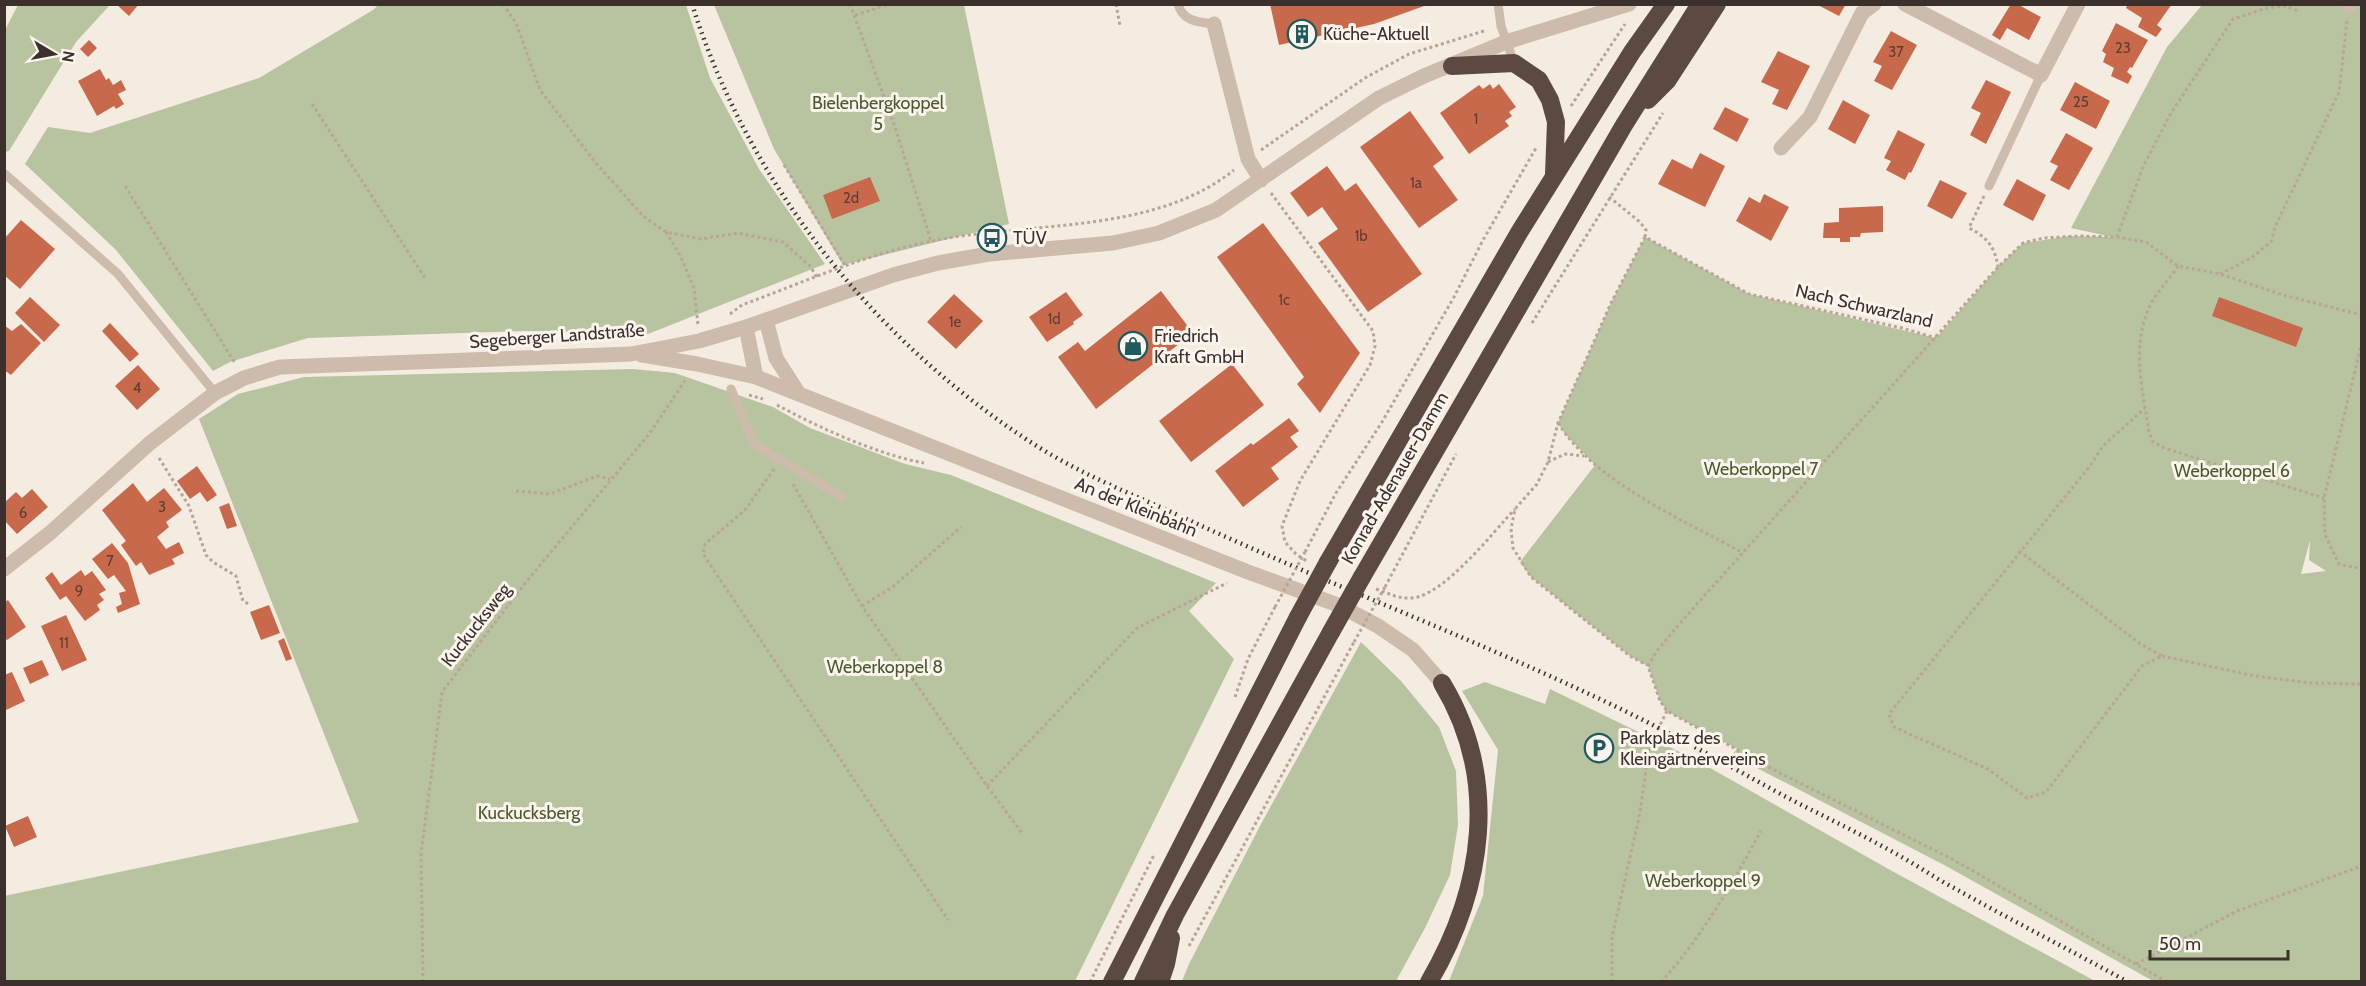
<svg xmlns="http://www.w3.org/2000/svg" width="2366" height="986" font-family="Cabin,sans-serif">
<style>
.green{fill:#b8c4a0;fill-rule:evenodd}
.building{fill:#c8694b}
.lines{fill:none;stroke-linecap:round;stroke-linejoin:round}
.path{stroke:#b9a596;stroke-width:3;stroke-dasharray:3 3;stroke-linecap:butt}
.lane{stroke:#cdbbac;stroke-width:9}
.street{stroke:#cdbbac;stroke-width:15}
.highway{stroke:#5c4a42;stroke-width:18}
.rail{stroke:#3b302b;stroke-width:4.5;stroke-dasharray:1.5 4.5;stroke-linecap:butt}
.path-bridge{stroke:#b9a596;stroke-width:3;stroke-dasharray:3 3;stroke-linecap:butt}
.highway-bridge{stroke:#5c4a42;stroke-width:18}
.labels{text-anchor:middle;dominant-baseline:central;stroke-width:6;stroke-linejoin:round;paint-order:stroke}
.number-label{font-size:15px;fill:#5e3e33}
.poi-label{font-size:18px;fill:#3b302b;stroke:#fbf5ee;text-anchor:start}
.park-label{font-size:18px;fill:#4a5a2e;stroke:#fbf5ee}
.street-label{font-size:18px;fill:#3b302b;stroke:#fbf5ee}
</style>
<rect width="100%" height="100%" fill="#f4ebe1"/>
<path class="green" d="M18 5H110L76 42 9 151 5 152V30Z
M378 5H686L710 78 759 169 825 264 648 334 526 331 308 338 230 362 213 371 116 250 25 164 48 127 90 133 259 78 373 10Z
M714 5H964L1009 224 843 265 774 149Z
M2202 5H2361V981H2153L1946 866 1732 755 1737 749 1667 711 1660 701 1648 666 1630 656 1531 577 1520 562 1595 465 1566 435 1558 423 1611 303 1645 237 1749 294 1936 338 1998 267 2023 243 2070 236 2112 237 2071 228 2167 47ZM2310 540 2309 560 2326 571 2301 574Z
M633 369 675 373 773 407 810 428 905 464 951 475 1216 583 1189 611 1234 659 1075 981H5L4 896 359 822 199 419 238 394 304 377Z
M1361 642 1401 681 1439 727 1456 771 1458 825 1450 875 1425 928 1396 981H1182L1189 964 1261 824Z
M1485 682 1545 704 1550 689 1696 760 1892 871 2095 981H1449L1483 896 1498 750 1462 691Z"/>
<path class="building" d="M116 4H139L129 16Z
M1270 4H1427V5L1374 24 1279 45Z
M1816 4H1846L1839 16Z
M2011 4H2017L2041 17 2029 40 2007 28 2000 40 1992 35Z
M2128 4H2172L2157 25 2162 29 2156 37 2138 27 2142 18 2126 8Z
M2116 23 2148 40 2132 68 2130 67 2127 72 2132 76 2128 84 2111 76 2114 68 2103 62 2106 54 2102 51Z
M1891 31 1917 45 1892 90 1874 81 1882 66 1873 62Z
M89 40 97 48 88 57 80 49Z
M1778 51 1810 66 1787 110 1772 104 1779 90 1761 82Z
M100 69 106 80 109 78 113 85 121 80 126 90 118 94 124 104 116 109 114 106 97 116 78 81Z
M1986 80 2011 92 1986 144 1970 135 1981 113 1971 108Z
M2075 82 2110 101 2096 129 2060 110Z
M1490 84 1493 89 1499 84 1516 107 1509 112 1512 116 1505 121 1509 126 1469 154 1440 113 1479 85 1483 89Z
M1843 100 1870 115 1855 144 1828 129Z
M1725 107 1749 119 1737 142 1713 129Z
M1410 111 1444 158 1433 166 1458 200 1419 228 1360 147Z
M1898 130 1925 144 1911 173 1909 172 1905 180 1886 170 1891 161 1884 158Z
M2066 133 2093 148 2069 190 2050 180 2058 166 2050 162Z
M1700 153 1725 166 1705 207 1658 184 1672 159 1692 169Z
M1327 166 1345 191 1356 183 1422 274 1368 312 1318 243 1338 229 1322 207 1308 217 1290 193Z
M870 177 880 201 832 219 823 195Z
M2017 179 2046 195 2033 221 2003 205Z
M1940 180 1967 193 1952 219 1927 206Z
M1764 194 1789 207 1771 241 1736 221 1749 197 1760 203Z
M1883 206V232L1861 233 1860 237H1850V242H1840V238H1823L1824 223 1839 222V208Z
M21 220 55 249 20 289 4 275V239Z
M1263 223 1360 353 1320 413 1297 384 1304 377 1217 257Z
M1161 291 1193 333 1096 409 1058 357 1078 342 1085 351Z
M1066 292 1083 315 1073 322 1074 324 1047 342 1029 317Z
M954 294 983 321 956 349 927 322Z
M30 297 60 325 44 342 15 313Z
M2219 297 2303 328 2296 347 2212 316Z
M110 323 139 354 130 362 102 331Z
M21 324 41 343 11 375 4 370V325L12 331Z
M1232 364 1264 405 1191 462 1159 421Z
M138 365 160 389 137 410 115 386Z
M1289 418 1299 431 1290 437 1298 447 1271 468 1279 479 1243 507 1215 471 1251 443 1253 445Z
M197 466 217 495 207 502 200 492 190 499 177 481Z
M133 483 147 502 164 488 182 510 166 522 169 527 157 537 166 549 179 542 184 553 172 559 175 564 149 575 141 562 136 566 121 545 126 541 102 510Z
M32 489 48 507 17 534 4 520V503L16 492 22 498Z
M229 503 237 526 227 529 219 507Z
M112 543 128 563 140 604 118 613 116 607 122 604 119 593 126 591 114 575 108 579 92 559Z
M81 570 85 576 92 571 106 590 99 594 104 600 97 605 100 610 85 621 66 596 60 600 45 578 52 572 61 585Z
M8 600 26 627 7 640 4 637V603Z
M269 605 280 633 261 640 250 612Z
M66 615 87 660 62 671 41 626Z
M284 638 292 659 286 661 278 641Z
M42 660 49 675 30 684 23 668Z
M12 672 25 701 4 711V675Z
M28 816 37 837 14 847 5 826Z"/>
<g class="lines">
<path class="path" d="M503 4 516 23 540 90 595 162 643 216 666 232 701 239 738 233 783 242 810 266 817 277
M850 4 895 127 931 241
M1116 4 1120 26
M855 15 890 4
M312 104 425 278
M1571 106 1625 24
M1261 150 1365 78 1409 54 1484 31
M784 165 846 267
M125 186 235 363
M1271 193 1373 331 1375 346 1370 365 1300 481 1282 526 1285 542 1296 554 1308 562
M1984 196 1969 228C1987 237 1995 247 1998 267
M1609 197 1640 222 1646 230 1645 237 1749 294 1902 328 1936 338
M666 232 680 255 694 288 698 325
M1645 237 1611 303 1558 423 1548 462 1537 484 1515 509 1511 529 1513 548 1531 577 1630 656 1647 665
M2117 237 2143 167 2171 113 2233 19 2267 8 2285 6 2298 11
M2178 266C2169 280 2155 294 2149 308 2131 348 2143 391 2149 432L2153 442 2164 448 2324 498
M2220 274 2251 258 2271 242 2275 227 2339 92 2347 21
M730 314 742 305C804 282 866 254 932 241 1029 221 1153 235 1234 170
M1532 323 1663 113
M2362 342 2324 498 2325 535 2339 564 2362 569
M749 395 763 399
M777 405C820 428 876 454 924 463
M1558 423C1596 483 1682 519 1743 553
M159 458 189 506 206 555 213 562 236 576 243 601 249 604
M1548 462 1565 454 1584 456
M774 469 745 510 705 544 703 554 948 920
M793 484 862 606 987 786 1022 833
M516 491 550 494 597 476 610 479
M2019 551 2139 643 2162 656 2142 666 2046 792 2027 798 1988 769 1894 727 1889 714 2090 466 2103 446 2145 408
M1305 552 1336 493 1382 422 1454 297 1483 240 1536 148
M1385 587 1456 454
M1376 589C1388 593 1398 599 1411 598 1443 597 1493 532 1515 509
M862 606 894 586 961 527
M2162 656 2255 676 2311 683 2362 684
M1235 697 1248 659 1275 607
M987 786 1137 628 1227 583
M1189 946 1354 642
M2136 964 2237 911 2362 866
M423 982 421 855 442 692 526 582 650 433 686 379
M1090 982 1154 855
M1612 982V937L1640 813 1649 747 1667 711
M1661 982C1702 937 1732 884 1761 831
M2167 982 1952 859 1778 772 1667 711 1660 701 1648 666 1656 652 1681 622 1998 267 2023 243 2043 238 2081 236 2117 237 2146 242 2178 266 2220 274 2283 295 2362 315"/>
<path class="lane" d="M1178 4C1183 22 1199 22 1214 24
M1498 4 1501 26 1514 63
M5 174 118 274 215 393
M1989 186 2041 75
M731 389 754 444 842 497"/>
<path class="street" d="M1905 4 2041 75 2078 4
M2349 6V4
M1214 24 1248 159 1261 180
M1781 148 1810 117 1862 13 1874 4
M766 320 776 358 799 394
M746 327 756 377
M642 355 697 364 756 377 1248 572 1338 605 1378 626 1413 650 1442 683
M4 569 50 533 150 443 215 393 244 378 280 367 631 354 699 341 746 327 893 275 938 263 989 254 1113 243 1159 233 1216 210 1379 98 1424 76 1506 42 1629 4"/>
<path class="highway" d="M1452 66 1514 63 1539 80 1550 100 1556 122 1554 174
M1648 100 1667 81 1717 4
M1328 562 1520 231 1632 52 1666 4
M1362 577 1624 125 1700 4
M1112 982 1298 617
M1143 982 1175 915 1331 632
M1160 982 1166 964 1171 938
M1429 982C1484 888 1500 779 1442 683"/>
<path class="rail" d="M692 4C749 186 879 347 1040 448 1088 478 1142 498 1193 522 1324 582 1459 633 1589 694 1657 725 1722 762 1788 798 1825 817 1863 835 1900 856 1918 866 1935 878 1954 888 2011 920 2070 950 2128 982"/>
<path class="path-bridge" d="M1275 607 1305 552
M1354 642 1385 587"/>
<path class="highway-bridge" d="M1298 617 1328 562
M1331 632 1362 577"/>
</g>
<defs>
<g id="building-ring" transform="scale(1.5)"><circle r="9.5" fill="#fbf5ee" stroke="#1f5a5e" stroke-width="1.5"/><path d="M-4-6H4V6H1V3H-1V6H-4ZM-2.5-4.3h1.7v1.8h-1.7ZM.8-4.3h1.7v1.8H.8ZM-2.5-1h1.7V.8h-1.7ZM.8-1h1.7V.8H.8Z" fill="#1f5a5e"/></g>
<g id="bus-ring" transform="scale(1.5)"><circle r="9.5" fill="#fbf5ee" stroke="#1f5a5e" stroke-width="1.5"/><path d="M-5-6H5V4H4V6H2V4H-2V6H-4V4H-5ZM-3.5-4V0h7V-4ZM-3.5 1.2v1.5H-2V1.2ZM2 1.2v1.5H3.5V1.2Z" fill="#1f5a5e"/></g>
<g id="shop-ring" transform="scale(1.5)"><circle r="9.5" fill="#fbf5ee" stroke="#1f5a5e" stroke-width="1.5"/><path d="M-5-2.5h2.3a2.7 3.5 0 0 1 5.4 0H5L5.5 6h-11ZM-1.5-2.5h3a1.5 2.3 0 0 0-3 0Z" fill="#1f5a5e"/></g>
<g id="parking-ring" transform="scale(1.5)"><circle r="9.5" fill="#fbf5ee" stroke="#1f5a5e" stroke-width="1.5"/><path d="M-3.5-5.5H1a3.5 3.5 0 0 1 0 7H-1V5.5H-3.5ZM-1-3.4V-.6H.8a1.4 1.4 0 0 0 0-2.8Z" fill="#1f5a5e"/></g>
</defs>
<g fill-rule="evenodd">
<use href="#building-ring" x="1302" y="34"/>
<use href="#bus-ring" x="992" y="238"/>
<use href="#shop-ring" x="1133" y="346"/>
<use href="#parking-ring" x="1599" y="748"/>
</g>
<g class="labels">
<g class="number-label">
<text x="2123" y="48">23</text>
<text x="1896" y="52">37</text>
<text x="2081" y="102">25</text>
<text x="1476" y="119">1</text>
<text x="1416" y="183">1a</text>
<text x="851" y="198">2d</text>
<text x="1361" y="236">1b</text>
<text x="1284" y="300">1c</text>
<text x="1054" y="319">1d</text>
<text x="955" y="322">1e</text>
<text x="137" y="388">4</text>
<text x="162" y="507">3</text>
<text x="23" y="513">6</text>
<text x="110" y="561">7</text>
<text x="79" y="591">9</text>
<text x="64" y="643">11</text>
</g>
<g class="poi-label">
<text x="1323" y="34">Küche-Aktuell</text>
<text x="1013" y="238">TÜV</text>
<text x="1154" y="336">Friedrich<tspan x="1154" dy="21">Kraft GmbH</tspan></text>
<text x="1620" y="738">Parkplatz des<tspan x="1620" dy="21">Kleingärtnervereins</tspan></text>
</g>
<g class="park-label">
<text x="878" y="103">Bielenbergkoppel<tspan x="878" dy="21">5</tspan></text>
<text x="1761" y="469">Weberkoppel 7</text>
<text x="2232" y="471">Weberkoppel 6</text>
<text x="885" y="667">Weberkoppel 8</text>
<text x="529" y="813">Kuckucksberg</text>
<text x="1703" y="881">Weberkoppel 9</text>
</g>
<g class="street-label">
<text transform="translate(1864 306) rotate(13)">Nach Schwarzland</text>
<text transform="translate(557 336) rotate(-4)">Segeberger Landstraße</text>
<text transform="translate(1395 478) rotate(-60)">Konrad-Adenauer-Damm</text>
<text transform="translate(1136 507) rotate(22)">An der Kleinbahn</text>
<text transform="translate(476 625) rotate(-52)">Kuckucksweg</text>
</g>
</g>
<rect width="2366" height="986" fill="none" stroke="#3b302b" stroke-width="12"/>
<g transform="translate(54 54) rotate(100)" stroke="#fbf5ee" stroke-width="4.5" paint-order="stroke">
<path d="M0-4.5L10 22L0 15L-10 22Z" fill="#3b302b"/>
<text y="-9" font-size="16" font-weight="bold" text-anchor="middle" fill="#3b302b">N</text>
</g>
<path d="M2150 950v9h138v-9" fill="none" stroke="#3b302b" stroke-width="3"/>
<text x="2159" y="950" font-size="18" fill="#3b302b" stroke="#fbf5ee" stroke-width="4.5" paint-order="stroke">50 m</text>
</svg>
